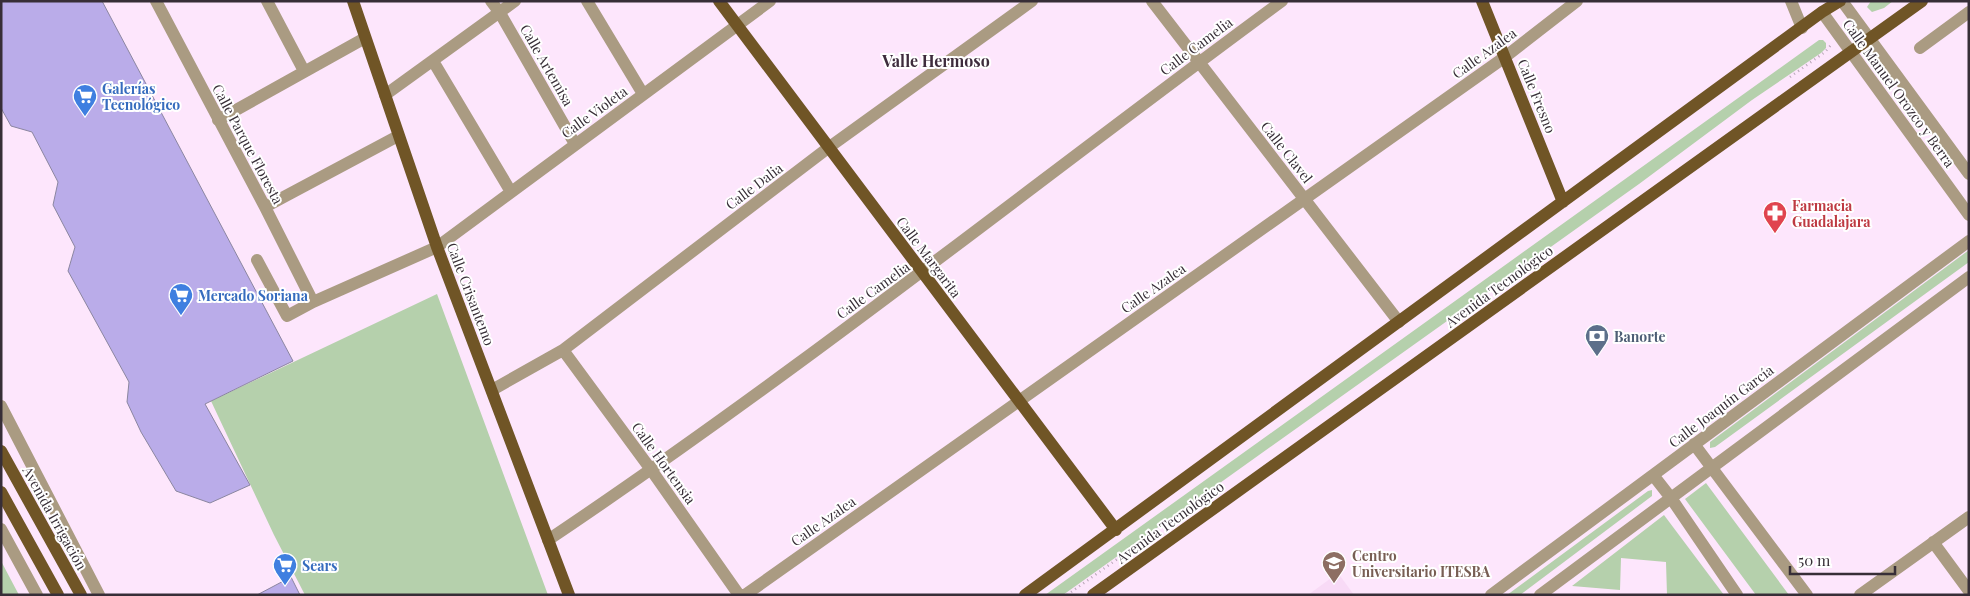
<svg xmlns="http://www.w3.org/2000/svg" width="1970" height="596" font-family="'Playfair Display',serif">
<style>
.built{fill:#f8daf6}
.green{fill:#b5d0ac}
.building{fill:#baace9;stroke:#8b86a0}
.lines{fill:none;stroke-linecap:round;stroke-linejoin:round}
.path{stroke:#b7a5b6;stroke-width:2.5;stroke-dasharray:1 4;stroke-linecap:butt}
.minor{stroke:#aa9b82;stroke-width:12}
.major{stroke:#705526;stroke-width:12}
.labels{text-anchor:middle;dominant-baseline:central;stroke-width:4;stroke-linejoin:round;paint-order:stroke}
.street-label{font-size:14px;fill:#372e37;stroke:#fff}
.shop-label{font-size:14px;font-weight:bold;fill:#366cbe;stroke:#fff;text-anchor:start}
.health-label{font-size:14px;font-weight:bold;fill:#be3a42;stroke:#fff;text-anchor:start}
.service-label{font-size:14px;font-weight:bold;fill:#4e5e75;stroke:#fff;text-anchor:start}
.education-label{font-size:14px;font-weight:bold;fill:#785e54;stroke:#fff;text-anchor:start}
.quarter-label{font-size:16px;font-weight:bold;fill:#3e2c3d;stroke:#fff}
</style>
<rect width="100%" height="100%" fill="#fde6fc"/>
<path class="built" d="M1338 573 1354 595H1308Z"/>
<path class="green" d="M1871 1H1893L1884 8 1872 12 1867 7Z
M1819 40H1823L1826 43V48L1821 53 1752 100 1639 184 1063 595H1045Z
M1969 250V262L1715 447 1710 448V442Z
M437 294 548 595H305L274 535 211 401Z
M1706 483 1789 595H1756L1685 499Z
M1652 490V496L1520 595H1507L1648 491Z
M1664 515 1724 595H1667L1666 562 1621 558 1620 590 1572 586Z
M1 561 19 595H1Z"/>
<path class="building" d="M1 1H102L293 361 205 404 250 485 210 503 176 491 141 432 127 402 129 382 68 271 75 247 53 205 58 182 32 132 11 126 1 108Z
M291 577 300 595H257Z"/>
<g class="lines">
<path class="path" d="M1790 77 1825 52 1831 45
M1067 595 1158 530"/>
<path class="minor" d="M156 1 265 207 313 302
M267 1 304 71
M491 1 500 13 575 144
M587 1 643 94
M1152 1 1399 322
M1791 1 1802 28
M1842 1 1969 174
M1822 12 1969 215
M1920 48 1969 12
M433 61 511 192
M385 95 515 1
M218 120 365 38
M265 207 398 136
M257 260 287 316 313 302 437 247 770 1
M563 350 652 471 739 595
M492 390 563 350 828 148 1032 1
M1 406 99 595
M1694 444 1807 595
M1653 475 1671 498 1737 595
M1 529 37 595
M548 540C800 371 1037 181 1282 1
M1933 542 1969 591
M745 595 1505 57 1577 1
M1491 595 1969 241
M1540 595 1969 277
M1860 595 1969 517"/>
<path class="major" d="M353 1 437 247 569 595
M719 1 1116 530
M1482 1 1563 202
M1 451 81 595
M1 492 58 595
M1025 595 1822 12 1840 1
M1093 595 1922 1"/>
</g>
<defs>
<g id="supermarket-pin" transform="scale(1.25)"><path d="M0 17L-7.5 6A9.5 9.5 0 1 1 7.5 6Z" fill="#3f7fe0" stroke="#fff"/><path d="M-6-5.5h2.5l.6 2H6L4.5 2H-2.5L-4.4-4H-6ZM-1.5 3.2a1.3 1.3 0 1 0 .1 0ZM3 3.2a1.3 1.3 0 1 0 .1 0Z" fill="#fff"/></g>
<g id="pharmacy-pin" transform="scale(1.25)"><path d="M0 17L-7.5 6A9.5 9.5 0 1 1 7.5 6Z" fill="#e0444e" stroke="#fff"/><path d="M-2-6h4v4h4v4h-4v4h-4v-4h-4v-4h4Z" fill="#fff"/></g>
<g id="bank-pin" transform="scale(1.25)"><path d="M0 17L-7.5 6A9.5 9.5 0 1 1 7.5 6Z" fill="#5c6f8a" stroke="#fff"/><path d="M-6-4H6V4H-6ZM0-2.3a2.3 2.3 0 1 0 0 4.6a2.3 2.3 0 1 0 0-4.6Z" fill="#fff"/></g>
<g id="university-pin" transform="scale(1.25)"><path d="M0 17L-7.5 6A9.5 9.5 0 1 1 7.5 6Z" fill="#8d6e63" stroke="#fff"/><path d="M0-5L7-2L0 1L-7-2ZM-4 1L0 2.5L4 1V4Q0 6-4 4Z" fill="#fff"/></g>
</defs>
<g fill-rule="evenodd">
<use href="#supermarket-pin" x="85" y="96"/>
<use href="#pharmacy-pin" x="1775" y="213"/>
<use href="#supermarket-pin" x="181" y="295"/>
<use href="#bank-pin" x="1597" y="336"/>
<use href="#university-pin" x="1334" y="563"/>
<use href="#supermarket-pin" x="285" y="565"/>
</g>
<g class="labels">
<g class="street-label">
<text transform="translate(1196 46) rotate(-37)">Calle Camelia</text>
<text transform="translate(1484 53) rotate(-36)">Calle Azalea</text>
<text transform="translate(547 65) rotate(60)">Calle Artemisa</text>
<text transform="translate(1899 93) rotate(54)">Calle Manuel Orozco y Berra</text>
<text transform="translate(1537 96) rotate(68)">Calle Fresno</text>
<text transform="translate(594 112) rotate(-36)">Calle Violeta</text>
<text transform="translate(248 144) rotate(62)">Calle Parque Floresta</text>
<text transform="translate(1287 152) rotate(52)">Calle Clavel</text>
<text transform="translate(754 186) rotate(-37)">Calle Dalia</text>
<text transform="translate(929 257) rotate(53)">Calle Margarita</text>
<text transform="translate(1499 286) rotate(-36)">Avenida Tecnológico</text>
<text transform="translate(1153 288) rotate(-35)">Calle Azalea</text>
<text transform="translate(873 290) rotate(-36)">Calle Camelia</text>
<text transform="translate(471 294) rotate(69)">Calle Crisantemo</text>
<text transform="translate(1721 406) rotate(-37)">Calle Joaquín García</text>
<text transform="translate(664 463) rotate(54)">Calle Hortensia</text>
<text transform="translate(55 518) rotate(61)">Avenida Irrigación</text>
<text transform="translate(823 521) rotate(-35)">Calle Azalea</text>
<text transform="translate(1170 522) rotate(-36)">Avenida Tecnológico</text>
</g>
<g class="shop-label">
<text x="102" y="88">Galerías<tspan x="102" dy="16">Tecnológico</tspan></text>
<text x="198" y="295">Mercado Soriana</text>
<text x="302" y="565">Sears</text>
</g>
<g class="health-label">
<text x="1792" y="205">Farmacia<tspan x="1792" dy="16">Guadalajara</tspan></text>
</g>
<g class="service-label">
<text x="1614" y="336">Banorte</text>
</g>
<g class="education-label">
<text x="1352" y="555">Centro<tspan x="1352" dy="16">Universitario ITESBA</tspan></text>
</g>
<g class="quarter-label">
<text x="936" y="60">Valle Hermoso</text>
</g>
</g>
<rect width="1970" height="596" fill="none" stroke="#372e37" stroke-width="5"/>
<path d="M1790 566v8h105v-8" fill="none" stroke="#372e37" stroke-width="2.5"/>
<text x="1798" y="566" font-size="15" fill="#372e37" stroke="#ffffff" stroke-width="4" paint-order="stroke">50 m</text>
</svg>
